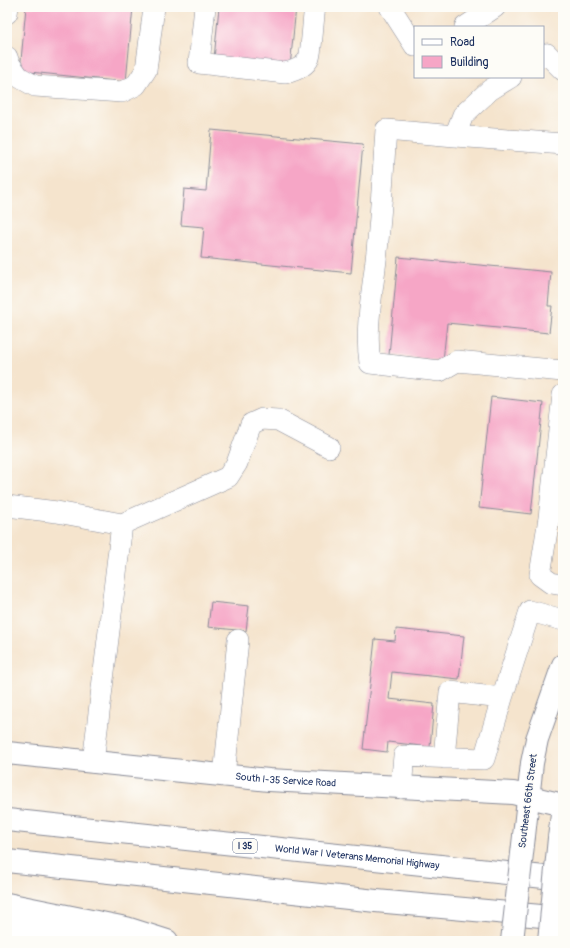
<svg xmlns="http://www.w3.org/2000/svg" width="570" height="948" font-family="Pangolin,sans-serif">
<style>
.building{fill:#f6a6c6}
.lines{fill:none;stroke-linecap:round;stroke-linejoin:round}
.minor-casing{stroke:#888a96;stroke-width:22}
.major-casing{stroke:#888a96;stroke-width:24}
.highway-casing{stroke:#888a96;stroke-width:24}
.minor{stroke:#fff;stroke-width:21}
.major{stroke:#fff;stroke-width:22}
.highway{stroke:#fff;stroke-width:22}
.major-bridge-casing{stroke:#888a96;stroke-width:24;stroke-linecap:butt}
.major-bridge{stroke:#fff;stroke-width:22}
.labels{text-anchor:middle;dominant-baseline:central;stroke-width:3;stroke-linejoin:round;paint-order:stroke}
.shield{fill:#fdfcf7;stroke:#5f6c8c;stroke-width:1}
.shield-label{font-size:9px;font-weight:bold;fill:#1b2f5e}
.street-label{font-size:10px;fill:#1b2f5e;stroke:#fdfcf7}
</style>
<rect width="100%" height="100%" fill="#fdfcf7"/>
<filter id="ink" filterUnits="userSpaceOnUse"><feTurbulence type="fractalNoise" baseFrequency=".025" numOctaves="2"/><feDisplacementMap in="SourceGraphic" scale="8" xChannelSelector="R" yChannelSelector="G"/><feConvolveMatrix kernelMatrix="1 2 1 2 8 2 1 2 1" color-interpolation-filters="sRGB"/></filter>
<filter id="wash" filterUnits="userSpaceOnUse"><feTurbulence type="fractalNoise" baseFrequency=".012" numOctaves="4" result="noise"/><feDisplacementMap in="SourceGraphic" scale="16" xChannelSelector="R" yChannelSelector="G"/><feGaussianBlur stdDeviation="0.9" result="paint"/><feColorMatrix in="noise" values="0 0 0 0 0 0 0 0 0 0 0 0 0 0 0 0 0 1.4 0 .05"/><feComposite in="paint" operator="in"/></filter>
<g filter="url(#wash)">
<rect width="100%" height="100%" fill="#f5e4cd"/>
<g id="blocks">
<path class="building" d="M26 7H133L126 82 20 71Z
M219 7H296L290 67 214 59Z
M211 130 363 144 351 273 201 258 204 227 181 225 184 189 206 191Z
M398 257 551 272 548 306H552L549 333 447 323 443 361 389 355Z
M491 397 543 403 531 514 479 508Z
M211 602 249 606 246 631 208 627Z
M396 629 464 636 459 679 392 672 389 699 434 704 430 747 388 742 387 752 363 749 375 639 395 641Z"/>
</g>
</g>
<g filter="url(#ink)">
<use href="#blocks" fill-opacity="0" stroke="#888a96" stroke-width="1"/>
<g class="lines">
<g class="minor-casing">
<path id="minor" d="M205 7 199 63 285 73C294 71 305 67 309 58 312 49 313 18 315 7
M390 7 415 46
M7 13 8 7
M465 27 495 7
M543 56 547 54 563 70
M7 57 9 63 19 77 35 86 122 92 136 85 146 70 154 7
M511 77 490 90 463 115 455 136 386 130C383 174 381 217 376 260 372 294 365 330 370 363L440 371 457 361 563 371
M455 136 563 144
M563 395 549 518 540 575 551 583 563 585
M7 506 57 512 122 524 228 477 237 463 251 424 262 419 278 420 329 447
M444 758 450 692 502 698
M93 762 122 524
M224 776 238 640
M401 788 404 756 484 759 502 698 530 611 563 620"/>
</g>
<g class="major-casing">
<g id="major">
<path id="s1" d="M7 753 269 780 513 793 563 805"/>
<path d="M524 836 532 763 537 739 563 665"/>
<path d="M559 838 563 807"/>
<path d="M7 926 110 941"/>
</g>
</g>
<g class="highway-casing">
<g id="highway">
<path id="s2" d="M7 820 563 879"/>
<path d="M7 861 376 901 563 918"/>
<path d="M7 904 126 928 167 941"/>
</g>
</g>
<use href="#minor" class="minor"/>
<use href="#major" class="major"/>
<use href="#highway" class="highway"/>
<g class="major-bridge-casing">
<path id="major-bridge" d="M512 941 524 836
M549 941 559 838"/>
</g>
<use href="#major-bridge" class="major-bridge"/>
</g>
</g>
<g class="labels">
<rect class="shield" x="233" y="839" width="24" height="14" rx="3"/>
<g class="shield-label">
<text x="245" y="846">I 35</text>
</g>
<g class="street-label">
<text stroke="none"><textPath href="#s1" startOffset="280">South I-35 Service Road</textPath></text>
<text transform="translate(528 801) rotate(-83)">Southeast 66th Street</text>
<text stroke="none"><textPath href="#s2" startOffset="352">World War I Veterans Memorial Highway</textPath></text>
</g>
</g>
<rect width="570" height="948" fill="none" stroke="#fdfcf7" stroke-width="24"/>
<rect x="414" y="26" width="130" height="52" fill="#fdfcf7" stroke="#a3aaba"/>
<rect x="422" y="39" width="20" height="6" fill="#ffffff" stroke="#a3aaba"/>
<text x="450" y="46" font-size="12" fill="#1b2f5e">Road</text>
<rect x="422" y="56" width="20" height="12" fill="#f6a6c6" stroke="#a3aaba"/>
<text x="450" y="66" font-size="12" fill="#1b2f5e">Building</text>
</svg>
